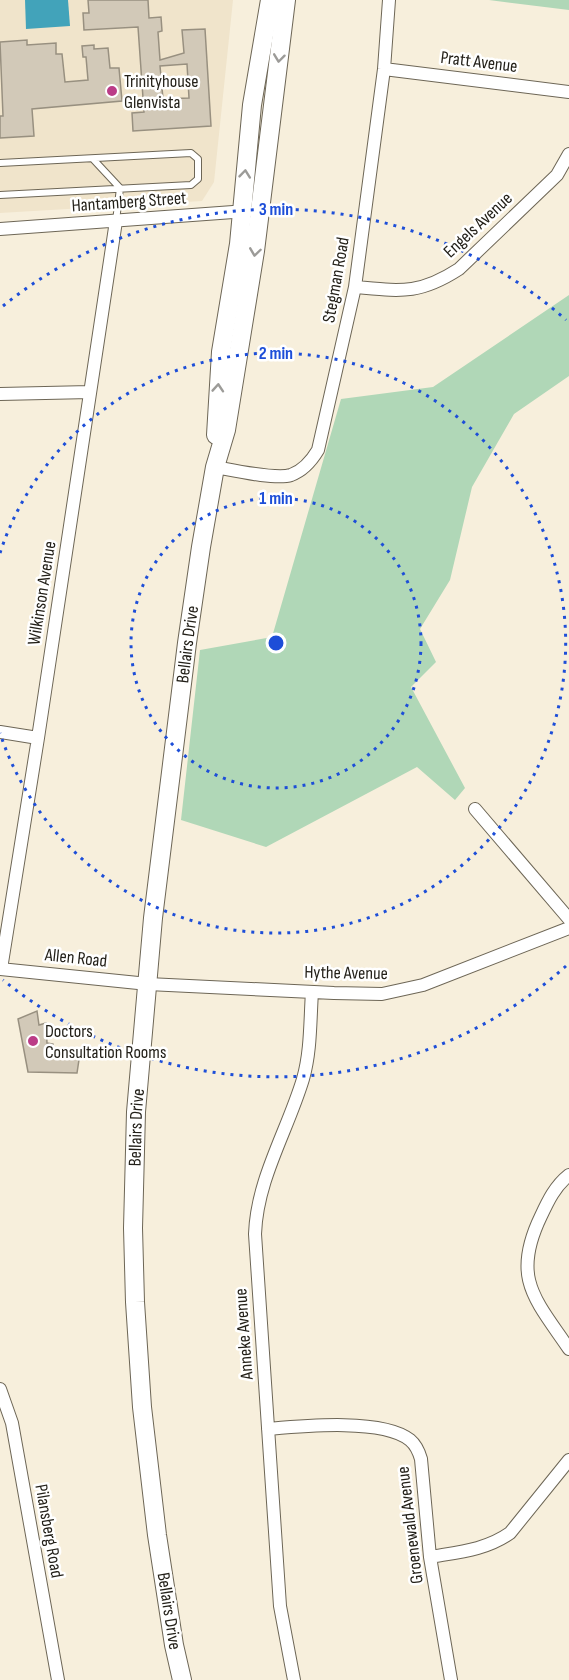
<svg xmlns="http://www.w3.org/2000/svg" width="569" height="1680" font-family="'Sofia Sans Condensed',sans-serif">
<style>
.built{fill:#f0e4cb}
.green{fill:#b0d7b7}
.water{fill:#42a3ba}
.building{fill:#d2c9b8;stroke:#989080;stroke-width:1.5;fill-rule:evenodd}
.lines{fill:none;stroke-linecap:round;stroke-linejoin:round}
.lane-casing{stroke:#6d6656;stroke-width:8}
.street-casing{stroke:#6d6656;stroke-width:14}
.secondary-casing{stroke:#6d6656;stroke-width:20}
.lane{stroke:#fff;stroke-width:6}
.street{stroke:#fff;stroke-width:12}
.secondary{stroke:#fff;stroke-width:18}
.oneway{stroke:#9c9b98}
.ring{fill:none;stroke:#1d4ed8;stroke-width:3;stroke-dasharray:3 6}
.poi-dot{fill:#bb3c87;stroke:#fff;stroke-width:2}
.labels{text-anchor:middle;dominant-baseline:central;stroke-width:5;stroke-linejoin:round;paint-order:stroke}
.street-label{font-size:18px;fill:#232019;stroke:#fff}
.poi-label{font-size:18px;fill:#232019;stroke:#fff;text-anchor:start}
.centre{fill:#1d4ed8;stroke:#fff;stroke-width:3}
.ring-label{font-size:18px;text-anchor:middle;font-weight:bold;fill:#1d4ed8;stroke:#fff;stroke-width:5;stroke-linejoin:round;paint-order:stroke}
</style>
<rect width="100%" height="100%" fill="#f7efdc"/>
<path class="built" d="M0 0H233L214 182 202 201 0 213Z"/>
<path class="green" d="M489 0H569V10Z
M569 295V376L514 414 472 487 450 580 420 629 436 662 411 687 465 788 455 800 417 767 266 847 181 820 200 650 272 637 341 399 433 387Z"/>
<path class="water" d="M25 0H68L70 26 26 29Z"/>
<path class="building" d="M88 0H148L149 18 161 17 162 31 158 32 160 60 184 53 182 30 205 29 211 126 133 131 132 113 144 112 138 27 84 30 83 13H89ZM187 64 189 98 163 99 160 66Z
M27 40V45L56 43V54H62L65 82 88 80 86 57H83L82 46 94 45V49L108 48 110 68H119L122 101 32 109 34 136 0 138V116H3L0 42Z
M37 1011 39 1025 46 1023 47 1043 53 1044 52 1052 80 1053 77 1073 28 1072 18 1019Z"/>
<g class="lines">
<g class="lane-casing">
<path id="lane" d="M93 159 120 188 116 221
M0 163 191 153 198 159V179L191 185 0 195"/>
</g>
<g class="street-casing">
<path id="street" d="M384 69 569 92
M0 229 247 211
M355 287C400 291 419 295 459 269L557 175 569 154
M0 394 90 392
M215 467C232 470 276 480 291 475 302 471 312 460 318 450L355 287 384 69 389 0
M0 732 38 738
M475 809 569 919
M0 969 148 984 334 993 382 994 423 985 569 928
M1 969 38 738 116 221
M569 1175C555 1186 548 1201 541 1216 511 1278 535 1299 569 1349
M0 1389 12 1423 58 1680
M268 1429C302 1426 383 1418 410 1440 416 1445 419 1452 421 1459L430 1557 451 1680
M430 1557C459 1552 486 1550 510 1533L569 1460
M294 1680 280 1606 255 1234C257 1179 287 1132 303 1079 311 1051 310 1021 312 992"/>
</g>
<g class="secondary-casing">
<g id="secondary">
<path d="M216 435 221 352 239 244 252 105 270 0"/>
<path id="s1" d="M182 1680 174 1645 157 1535 142 1407 135 1302 133 1228 136 1112 153 918 187 643 201 547 215 467 226 430 255 251 286 0"/>
</g>
</g>
<use href="#lane" class="lane"/>
<use href="#street" class="street"/>
<use href="#secondary" class="secondary"/>
</g>
<defs><path id="oneway-chevron" d="M-2-3.5L2.5 0L-2 3.5" fill="none" stroke-width="1.6" stroke-linecap="round" stroke-linejoin="round" transform="scale(1.5)"/></defs>
<g class="oneway">
<use href="#oneway-chevron" transform="translate(279 58) rotate(97)"/>
<use href="#oneway-chevron" transform="translate(245 174) rotate(-84)"/>
<use href="#oneway-chevron" transform="translate(255 252) rotate(98)"/>
<use href="#oneway-chevron" transform="translate(218 388) rotate(-86)"/>
</g>
<g class="ring">
<circle cx="276" cy="643" r="145"/>
<path d="M0 553A290 290 0 1 1 0 733"/>
<path d="M566 966A434 434 0 0 1 3 980M3 306A434 434 0 0 1 566 320"/>
</g>
<g class="poi-dot">
<circle cx="112" cy="91" r="6"/>
<circle cx="33" cy="1041" r="6"/>
</g>
<g class="labels">
<g class="street-label">
<text transform="translate(479 62) rotate(7)">Pratt Avenue</text>
<text transform="translate(129 202) rotate(-4)">Hantamberg Street</text>
<text transform="translate(478 225) rotate(-43)">Engels Avenue</text>
<text transform="translate(336 280) rotate(-80)">Stegman Road</text>
<text transform="translate(42 593) rotate(-81)">Wilkinson Avenue</text>
<text stroke="none"><textPath href="#s1" startOffset="1042">Bellairs Drive</textPath></text>
<text transform="translate(76 958) rotate(6)">Allen Road</text>
<text transform="translate(346 973) rotate(1)">Hythe Avenue</text>
<text stroke="none"><textPath href="#s1" startOffset="556">Bellairs Drive</textPath></text>
<text transform="translate(244 1334) rotate(-94)">Anneke Avenue</text>
<text transform="translate(410 1525) rotate(-97)">Groenewald Avenue</text>
<text transform="translate(49 1531) rotate(80)">Pilansberg Road</text>
<text transform="translate(169 1611) rotate(81)">Bellairs Drive</text>
</g>
<g class="poi-label">
<text x="124" y="81">Trinityhouse<tspan x="124" dy="21">Glenvista</tspan></text>
<text x="45" y="1031">Doctors<tspan x="45" dy="21">Consultation Rooms</tspan></text>
</g>
</g>
<circle cx="276" cy="643" r="9" class="centre"/>
<g class="ring-label">
<text x="276" y="215">3 min</text>
<text x="276" y="359">2 min</text>
<text x="276" y="504">1 min</text>
</g>
</svg>
